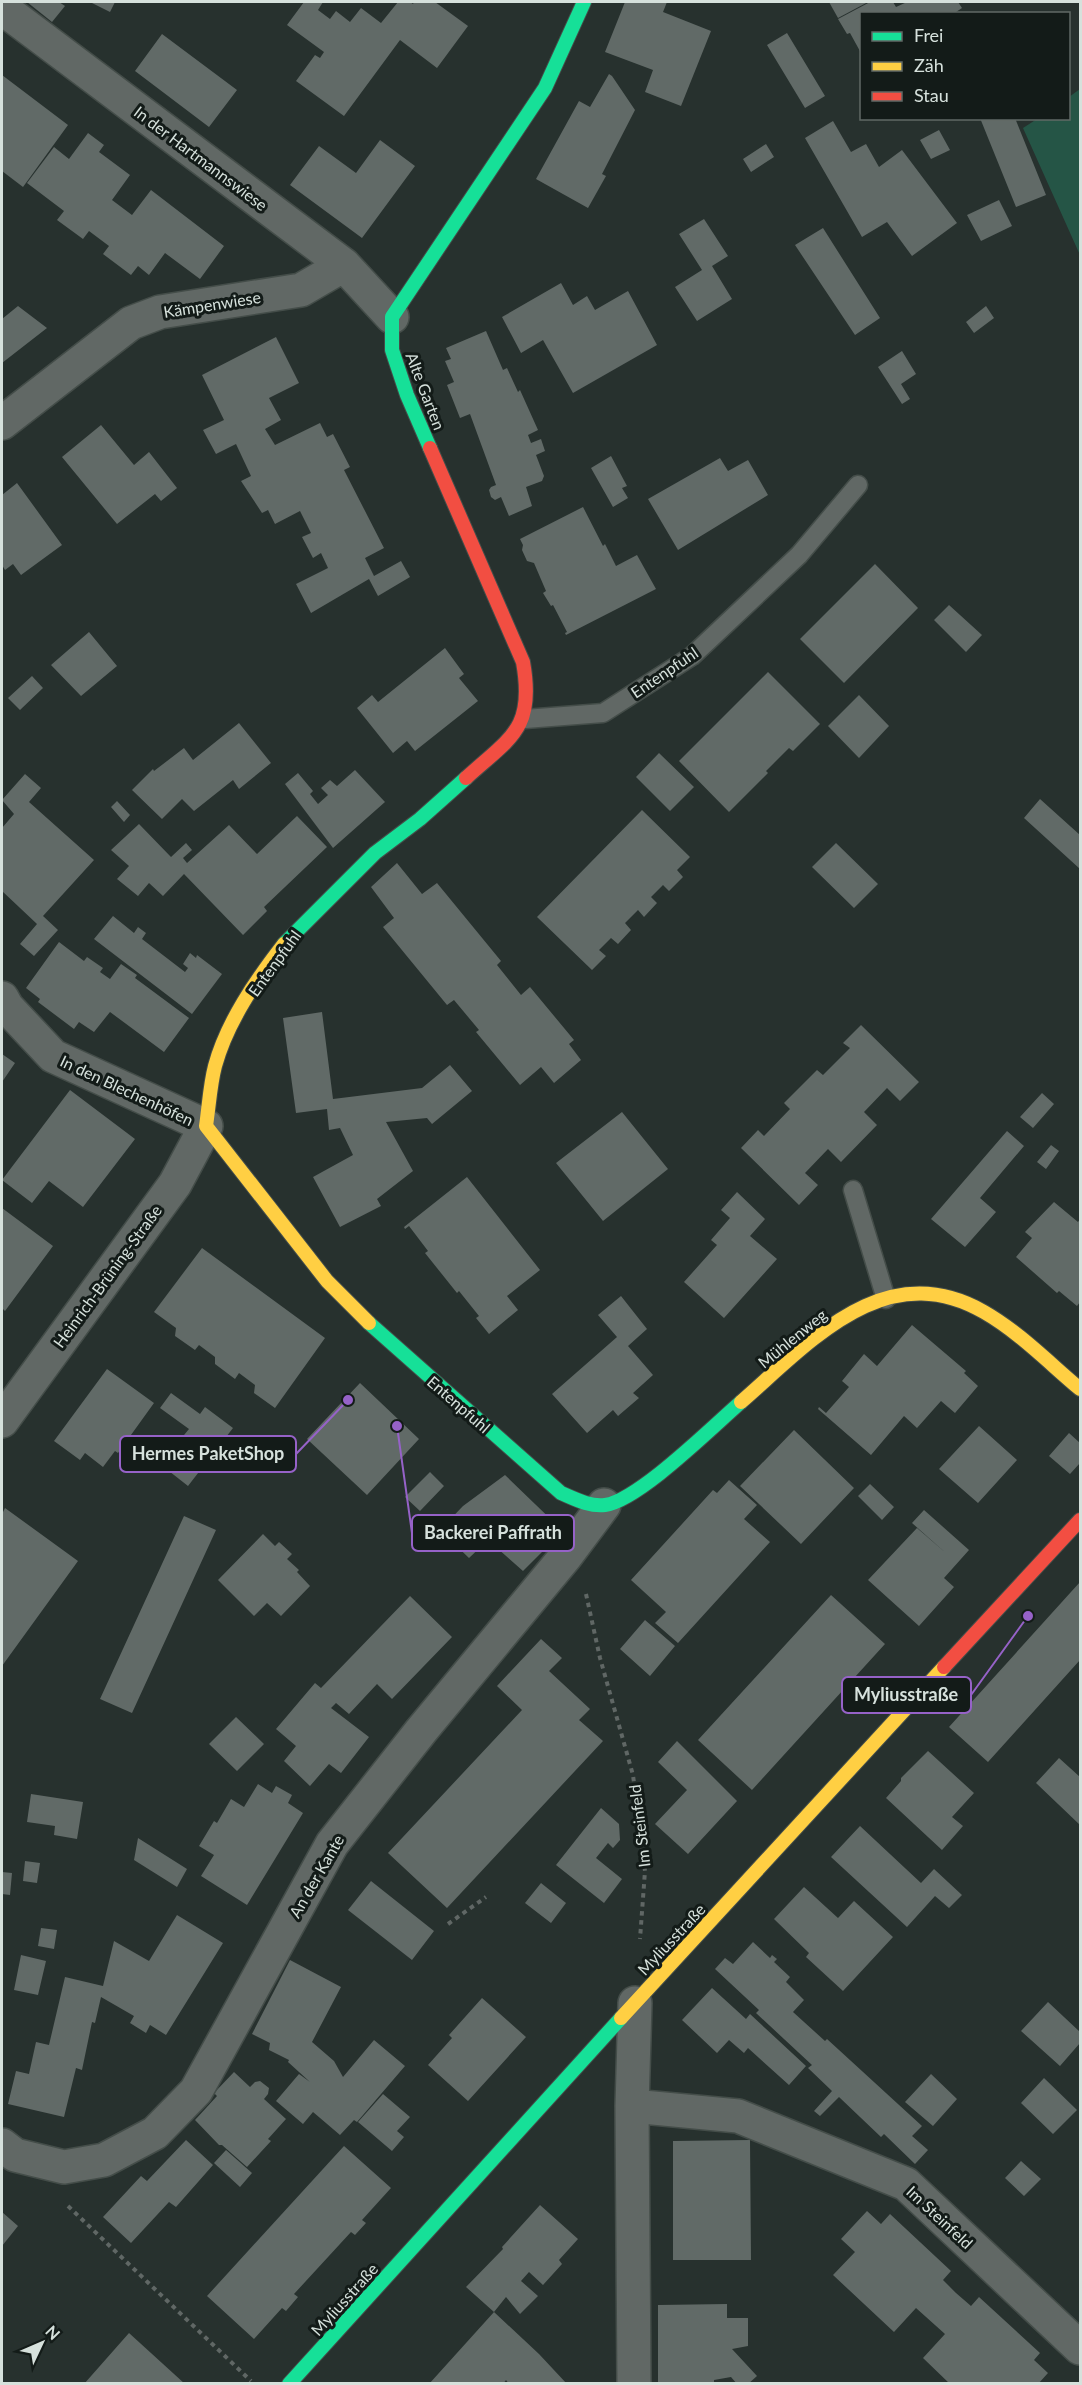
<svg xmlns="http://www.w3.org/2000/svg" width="1082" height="2385" font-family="Lato,sans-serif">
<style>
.green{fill:#255546}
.building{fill:#616a67}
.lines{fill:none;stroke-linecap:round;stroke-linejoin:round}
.lane-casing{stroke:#444d49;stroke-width:21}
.street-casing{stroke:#444d49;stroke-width:36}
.fast-casing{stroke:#444d49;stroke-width:16}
.slow-casing{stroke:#444d49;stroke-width:16}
.jam-casing{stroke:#444d49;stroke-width:16}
.path{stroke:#606765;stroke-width:4;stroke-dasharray:4.5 4.5;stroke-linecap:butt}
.lane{stroke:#616865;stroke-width:18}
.street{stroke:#616865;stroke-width:33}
.fast{stroke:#16e098;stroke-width:14}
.slow{stroke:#ffcf43;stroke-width:14}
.jam{stroke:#f24e42;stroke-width:14}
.labels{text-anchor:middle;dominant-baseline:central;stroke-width:6;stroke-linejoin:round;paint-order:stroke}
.street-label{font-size:16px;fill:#d6e1dc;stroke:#131b18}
.leader{fill:none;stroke:#9662c8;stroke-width:2}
.callout-dot{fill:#9662c8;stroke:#131b18;stroke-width:2}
.callout{fill:#131b18;stroke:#9662c8;stroke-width:2}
.callout-label{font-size:18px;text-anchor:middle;font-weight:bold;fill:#d6e1dc}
</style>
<rect width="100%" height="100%" fill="#27312e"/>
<path class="green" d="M1080 89V255L1023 128 1037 119 1068 118 1069 97Z"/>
<path class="building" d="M27 2H59L65 6 52 22Z
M90 2H115L110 12Z
M304 2H323L318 10 330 19 336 11 350 22 361 8 381 23 398 2H410L413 4 414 2H435L468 26 437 68 400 40 344 116 296 81 315 55 320 58 324 52 287 25Z
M625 2H667L663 12 711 31 681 106 645 92 653 70 605 52Z
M829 2H868L838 18Z
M870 2H893L896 7 907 2H958L962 8 953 14H861V53L850 33 847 34 838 19Z
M787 33 825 96 805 108 767 45Z
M162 34 237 90 209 127 135 71Z
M609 74 612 76 635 110 602 174 606 176 588 208 536 179 579 101 590 107Z
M2 75 68 125 23 187 2 171Z
M980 118H1015L1046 195 1016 207Z
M833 121 851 152 866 144 879 167 902 150 957 223 912 256 887 222 862 237 805 138Z
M939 130 950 150 931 159 920 140Z
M88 133 104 145 99 152 130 175 112 200 132 215 151 190 224 246 200 279 165 253 149 275 138 266 131 275 103 254 109 246 89 231 83 239 57 220 64 211 27 183 54 147 69 159Z
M380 140 415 166 362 238 290 185 319 146 356 173Z
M766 144 774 157 751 172 743 159Z
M999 200 1012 226 981 241 967 215Z
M704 219 728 256 712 266 732 299 697 321 675 287 702 270 679 234Z
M823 228 880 318 855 335 795 245Z
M561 283 573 305 587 296 595 310 628 291 657 345 573 393 543 340 521 353 502 317Z
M18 306 47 328 2 363V319Z
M986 306 994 318 974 333 966 322Z
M486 331 503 370 507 368 518 392 520 390 538 430 528 435 531 443 541 439 545 451 536 455 544 476 542 481 526 487 532 506 509 516 501 497 495 500 491 497 489 490 491 487 496 485 470 414 460 418 447 385 454 382 445 361 451 359 446 348Z
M276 337 299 383 269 398 281 420 265 429 275 445 320 423 327 437 333 434 350 467 344 470 384 548 365 558 374 576 401 561 410 577 378 596 369 579 311 613 296 584 328 568 321 553 313 558 302 537 311 533 300 511 275 524 268 510 262 513 241 481 251 476 236 444 216 454 203 430 224 420 202 375Z
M902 351 916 374 901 384 910 399 902 404 878 367Z
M101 425 134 465 149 452 177 488 161 501 155 494 117 524 62 457Z
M611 456 627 486 622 488 628 498 613 507 591 468Z
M720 458 728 471 748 460 768 495 678 550 648 499Z
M17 483 62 545 21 575 13 564 5 570 2 565V495Z
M583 507 603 546 605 544 616 566 637 555 656 589 566 635 565 633 567 632 553 605 551 606 543 593 546 591 534 563 527 561 522 550 523 545 520 539Z
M875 564 918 608 844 683 800 639Z
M949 605 982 635 966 652 934 620Z
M89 632 117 666 81 696 51 665Z
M445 648 464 674 459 678 478 701 415 751 407 741 393 753 357 708 372 695 378 702Z
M768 672 820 724 793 751 789 748 766 771 768 773 729 812 679 761Z
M32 676 43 688 20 710 8 698Z
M859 695 889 726 859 758 828 726Z
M239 723 271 763 239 789 233 780 194 811 182 799 162 819 132 790 153 769 154 771 184 748 193 760Z
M659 753 694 787 670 811 636 777Z
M355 770 385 802 333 848 285 784 298 773 313 791 310 794 318 804 328 795 321 788 330 780 337 786Z
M25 774 41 788 29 802 94 860 43 916 58 930 34 956 20 944 37 924 2 891V828L14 814 2 800Z
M1040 799 1080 835V869L1024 818Z
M117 801 130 815 124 822 111 807Z
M642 810 690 857 677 870 683 877 669 891 663 885 651 897 657 903 644 917 638 910 625 923 631 930 618 944 611 938 599 950 606 956 592 970 537 917Z
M297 816 327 847 264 907 267 911 243 935 184 874 163 896 149 883 138 896 117 879 129 866 111 850 139 824 171 857 186 843 192 850 183 858 187 863 229 825 257 854Z
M836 843 878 884 854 908 812 867Z
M397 863 422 894 437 883 501 961 497 965 521 995 530 987 574 1040 569 1044 581 1060 554 1083 541 1067 520 1085 476 1032 479 1030 454 1000 447 1005 383 927 394 918 371 887Z
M113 916 134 933 138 927 146 933 142 939 185 972 188 968 183 964 190 953 196 958 197 955 222 974 192 1014 94 939Z
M59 942 84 961 87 957 103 968 100 972 110 979 121 964 137 975 135 978 189 1018 164 1052 110 1012 94 1032 79 1022 74 1029 38 1002 40 999 26 988Z
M322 1012 333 1099 422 1088 450 1065 472 1091 432 1124 427 1118 386 1122 413 1171 377 1199 381 1206 340 1227 313 1177 353 1155 340 1128 329 1130 327 1109 296 1113 283 1018Z
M861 1025 919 1082 900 1101 887 1088 864 1112 877 1125 841 1162 828 1149 805 1173 818 1185 799 1205 741 1148 758 1130 764 1136 790 1109 784 1103 817 1070 823 1075 850 1048 843 1043Z
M2 1054 15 1063 2 1082Z
M70 1090 135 1139 83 1207 49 1181 32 1203 2 1180Z
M1042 1093 1054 1104 1033 1128 1020 1117Z
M622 1112 668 1169 603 1221 556 1163Z
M1007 1131 1024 1146 980 1198 996 1212 965 1247 931 1219Z
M1051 1145 1059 1151 1046 1169 1037 1162Z
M467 1177 540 1270 507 1296 518 1310 489 1334 476 1318 479 1316 459 1291 457 1293 425 1253 428 1251 409 1226 405 1229 404 1227Z
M737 1192 765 1219 750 1236 777 1259 724 1318 684 1282 717 1245 711 1240 730 1218 721 1210Z
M1054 1202 1078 1222 1080 1219V1302L1077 1306 1059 1291 1057 1293 1016 1257 1032 1238 1025 1232Z
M2 1208 53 1246 5 1311 2 1308Z
M202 1248 325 1338 275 1408 254 1393 255 1385 239 1373 235 1379 215 1364V1357L199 1345 195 1350 175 1336 176 1328 154 1312Z
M621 1296 647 1329 628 1346 653 1375 633 1393 639 1398 618 1416 613 1410 587 1433 552 1394 617 1337 598 1315Z
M912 1325 966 1371 964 1373 978 1386 955 1413 941 1401 917 1428 904 1416 871 1455 818 1409 819 1407 826 1413 849 1387 842 1381 864 1354 877 1366Z
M107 1369 154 1403 118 1453 115 1451 103 1467 85 1453 80 1460 54 1441Z
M360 1383 419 1439 367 1495 307 1439Z
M171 1393 200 1414 205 1407 233 1428 188 1486 160 1464 189 1429 160 1408Z
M979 1426 1017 1460 978 1503 939 1469Z
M794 1430 854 1488 801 1544 740 1486Z
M1069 1433 1080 1443V1463L1070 1474 1049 1456Z
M430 1472 444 1486 420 1511 405 1497Z
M505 1475 563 1531 523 1571 488 1540 469 1558 440 1530 463 1506Z
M729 1480 757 1505 744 1519 770 1542 678 1643 655 1623 666 1612 631 1580 713 1490 717 1493Z
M870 1484 894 1507 882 1520 858 1496Z
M5 1508 78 1561 2 1666V1514Z
M924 1510 969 1550 944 1578 954 1587 919 1626 868 1580 917 1528 947 1554 912 1523Z
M184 1516 216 1530 132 1713 100 1699Z
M263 1534 275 1546 279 1542 292 1554 287 1559 299 1570 297 1572 310 1586 281 1616 267 1603 254 1616 218 1580Z
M1080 1582V1660L988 1762 949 1727Z
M831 1595 885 1644 752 1790 698 1740Z
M410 1596 452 1637 392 1699 377 1684 349 1714 336 1703 331 1708 369 1737 341 1773 329 1764 310 1786 284 1761 296 1746 276 1729 315 1683 321 1688Z
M645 1620 675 1646 650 1676 620 1649Z
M541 1639 562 1658 549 1671 590 1709 579 1720 603 1741 447 1908 388 1853 522 1710 497 1686Z
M236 1717 264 1744 237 1771 209 1744Z
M677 1741 737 1801 688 1854 655 1824 687 1790 658 1762Z
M928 1751 974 1793 952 1817 963 1826 942 1850 886 1798 901 1781V1778Z
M1059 1758 1080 1777V1825L1036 1783Z
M258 1784 272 1793 276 1786 292 1795 288 1803 303 1813 247 1905 201 1876 214 1855 199 1846 214 1821 217 1823 231 1799 244 1807Z
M31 1794 83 1802 77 1839 54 1835 55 1826 27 1822Z
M601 1808 619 1824 620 1840 613 1848 608 1843 596 1858 622 1879 604 1903 556 1865Z
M860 1826 921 1883 934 1869 962 1895 949 1908 935 1896 907 1927 831 1857Z
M138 1838 187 1869 177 1887 134 1860Z
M25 1861 40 1863 37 1883 23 1881Z
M2 1872 12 1873 10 1895 2 1894Z
M371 1881 434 1931 412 1960 348 1910Z
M541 1883 566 1903 551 1923 525 1903Z
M804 1887 838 1918 854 1901 893 1937 843 1991 806 1957 809 1953 774 1919Z
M177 1915 223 1943 166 2035 150 2025 146 2033 130 2023 134 2016 101 1997 95 2023 92 2022 82 2070 76 2068 64 2117 8 2104 16 2071 29 2074 36 2042 49 2045 65 1977 103 1986 114 1941 149 1961Z
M41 1928 57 1930 54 1949 38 1946Z
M753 1942 770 1958 772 1955 777 1959 774 1962 790 1977 786 1982 804 2000 793 2012 825 2041 827 2039 922 2126 912 2136 928 2150 915 2164 884 2134 881 2137 839 2097 820 2116 814 2111 832 2091 808 2068 812 2065 756 2013 759 2010 715 1969 725 1958 733 1964Z
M21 1955 46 1961 38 1995 14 1990Z
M290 1960 341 1987 312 2042 334 2061 343 2077 374 2040 405 2066 357 2122 354 2120 340 2135 313 2112 303 2124 276 2101 299 2074 310 2082 288 2062 289 2060 269 2050 270 2043 252 2034Z
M712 1988 746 2019 750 2014 806 2066 789 2085 748 2048 744 2053 729 2040 717 2053 682 2020Z
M482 1998 526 2037 468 2101 428 2065 452 2038 449 2035Z
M1048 2002 1080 2032V2043L1060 2066 1021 2031Z
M234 2072 250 2087 255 2082 260 2081 269 2088 268 2094 264 2099 286 2119 268 2139 271 2141 247 2167 222 2145H219L195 2120 217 2096 214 2093Z
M931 2074 957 2099 933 2126 905 2102Z
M1044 2078 1077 2110 1053 2134 1021 2103Z
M383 2094 410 2117 397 2131 404 2137 392 2151 358 2122Z
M186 2140 213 2165 176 2207 169 2202 131 2243 103 2217 141 2176 147 2181Z
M750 2140 751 2260H673V2141Z
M344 2146 391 2188 362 2220 366 2223 355 2235 351 2232 294 2294 298 2297 286 2311 282 2308 254 2339 207 2296Z
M226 2150 252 2173 240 2187 214 2163Z
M1021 2161 1041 2179 1024 2196 1005 2178Z
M540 2205 578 2239 559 2260 562 2264 543 2285 529 2272 521 2281 538 2296 520 2314 506 2297 494 2312 466 2287 503 2249 502 2247Z
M867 2211 881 2224 890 2214 951 2271 943 2280 956 2293 971 2306 979 2297 1040 2353 1034 2360 1048 2373 1038 2384H950L923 2358 945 2334 916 2308 894 2332 833 2275 855 2252 841 2239Z
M2 2212 18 2226 2 2246Z
M727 2304V2318H748V2346L732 2349 757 2376 748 2384H737L731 2377 714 2380V2384H658V2305Z
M494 2312 539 2354 567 2384H509L506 2380 503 2384H429Z
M129 2333 185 2384H84Z"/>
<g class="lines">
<g class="lane-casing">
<path id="lane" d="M525 719 603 713 692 656 799 555 858 485
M853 1190 886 1299"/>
</g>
<g class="street-casing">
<path id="street" d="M2 8 344 265 392 317
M2 423 131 323 160 312 301 290 344 265
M2 998 7 1007 53 1056 206 1126 175 1184 2 1421
M632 2106 738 2116 906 2184 1080 2348
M2 2145 15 2155 64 2167 104 2160 155 2133 196 2091 332 1844 421 1731 566 1556 604 1505
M634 2384 632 2106 635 2003"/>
</g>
<g class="fast-casing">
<path id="fast" d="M430 448 407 395 392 350V317L545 88 584 2
M284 944 375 853 420 819 466 778
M369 1323 561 1493C575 1499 590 1507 605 1505 639 1500 712 1427 741 1402
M289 2384 621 2018"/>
</g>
<g class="slow-casing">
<path id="slow" d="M284 944C256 980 227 1022 215 1066 210 1085 209 1106 206 1126L327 1281 369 1323
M741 1402C810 1342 885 1255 984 1312 1019 1332 1049 1363 1080 1389
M621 2018 944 1667"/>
</g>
<g class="jam-casing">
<path id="jam" d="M430 448 523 662C535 729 511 737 466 778
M944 1667 1080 1520"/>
</g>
<path class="path" d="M586 1594 600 1658 633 1775 645 1871 640 1939
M448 1924 486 1897
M68 2206 251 2381"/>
<use href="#lane" class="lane"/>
<use href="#street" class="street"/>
<use href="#fast" class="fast"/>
<use href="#slow" class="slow"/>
<use href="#jam" class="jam"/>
</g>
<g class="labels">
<g class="street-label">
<text transform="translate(201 158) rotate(37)">In der Hartmannswiese</text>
<text transform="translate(212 304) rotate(-9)">Kämpenwiese</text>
<text transform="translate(426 391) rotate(69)">Alte Garten</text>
<text transform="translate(664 672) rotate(-34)">Entenpfuhl</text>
<text transform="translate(274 963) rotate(-54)">Entenpfuhl</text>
<text transform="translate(127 1090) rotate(25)">In den Blechenhöfen</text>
<text transform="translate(107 1276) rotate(-54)">Heinrich-Brüning-Straße</text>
<text transform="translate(792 1338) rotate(-39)">Mühlenweg</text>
<text transform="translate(459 1404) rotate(41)">Entenpfuhl</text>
<text transform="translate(639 1826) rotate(-97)">Im Steinfeld</text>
<text transform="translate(316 1876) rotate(-60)">An der Kante</text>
<text transform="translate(671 1939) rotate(-47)">Myliusstraße</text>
<text transform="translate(940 2217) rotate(43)">Im Steinfeld</text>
<text transform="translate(344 2299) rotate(-48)">Myliusstraße</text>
</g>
</g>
<path class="leader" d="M348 1400L296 1454M397 1426L412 1533M1028 1616L971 1695"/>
<g class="callout-dot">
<circle cx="348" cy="1400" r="6"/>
<circle cx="397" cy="1426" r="6"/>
<circle cx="1028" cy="1616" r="6"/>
</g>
<g class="callout">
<rect x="120" y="1436" width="176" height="36" rx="6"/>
<rect x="412" y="1515" width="162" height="36" rx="6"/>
<rect x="842" y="1677" width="129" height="36" rx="6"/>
</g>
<g class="callout-label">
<text x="208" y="1460">Hermes PaketShop</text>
<text x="493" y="1539">Backerei Paffrath</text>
<text x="906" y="1701">Myliusstraße</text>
</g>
<rect width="1082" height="2385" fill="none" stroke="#d6e1dc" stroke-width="6"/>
<rect x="860" y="12" width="210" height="108" fill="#131b18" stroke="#616a66" stroke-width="1.5"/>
<rect x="872" y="32" width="30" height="9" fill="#16e098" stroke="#616a66" stroke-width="1.5"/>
<text x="914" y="42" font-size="18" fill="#d6e1dc">Frei</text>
<rect x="872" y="62" width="30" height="9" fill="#ffcf43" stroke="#616a66" stroke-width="1.5"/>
<text x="914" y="72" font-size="18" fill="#d6e1dc">Zäh</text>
<rect x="872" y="92" width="30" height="9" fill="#f24e42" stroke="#616a66" stroke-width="1.5"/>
<text x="914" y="102" font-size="18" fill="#d6e1dc">Stau</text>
<g transform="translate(42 2343) rotate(46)" stroke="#131b18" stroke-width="4.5" paint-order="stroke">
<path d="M0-4.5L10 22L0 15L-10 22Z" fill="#d6e1dc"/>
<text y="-9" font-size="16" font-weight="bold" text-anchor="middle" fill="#d6e1dc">N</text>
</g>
</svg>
